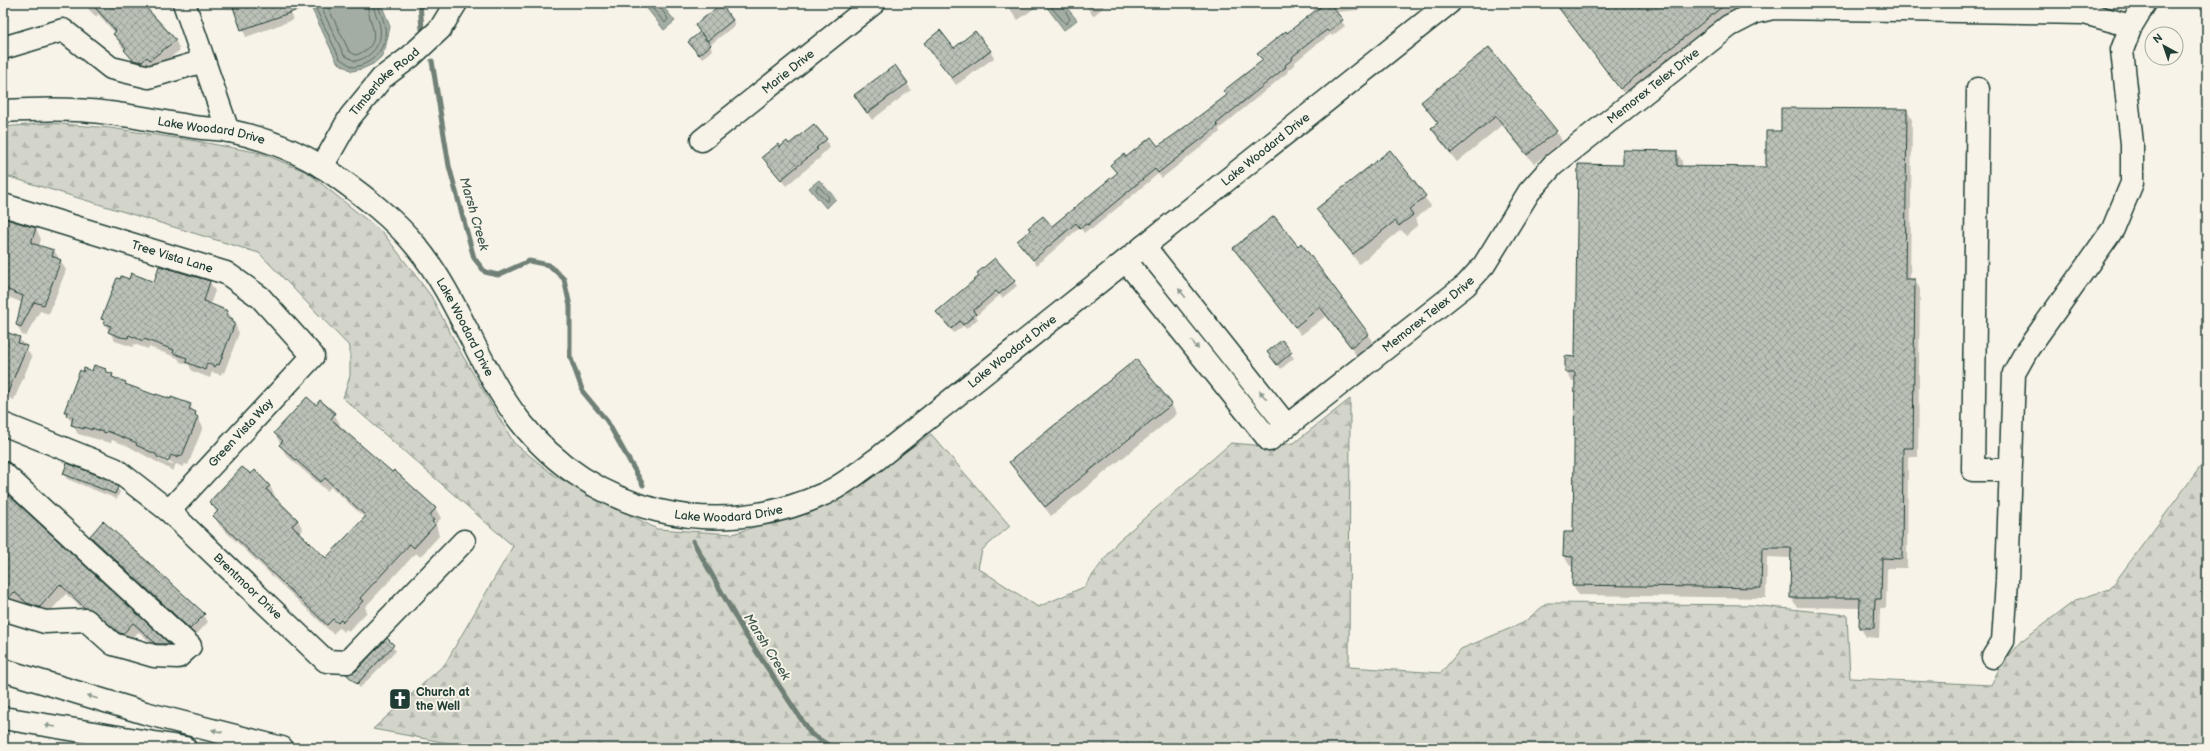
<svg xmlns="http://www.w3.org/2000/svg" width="2210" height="751" font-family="'Balsamiq Sans',sans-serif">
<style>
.forest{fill:url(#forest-firs);stroke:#79897f}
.water{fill:#a4ada3;stroke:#6f8077}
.shadow{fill:#0003;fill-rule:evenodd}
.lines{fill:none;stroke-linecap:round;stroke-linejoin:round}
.shore{stroke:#546a60;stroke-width:1}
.stream{stroke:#6f8077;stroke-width:5}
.building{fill:url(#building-cross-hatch);stroke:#1f3d34}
.minor-casing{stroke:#1f3d34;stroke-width:25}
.highway-casing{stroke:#1f3d34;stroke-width:25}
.minor{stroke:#f7f3e8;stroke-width:22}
.highway{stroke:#f7f3e8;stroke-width:22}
.oneway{fill:#8b988e}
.labels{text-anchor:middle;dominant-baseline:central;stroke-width:4;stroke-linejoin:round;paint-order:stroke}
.street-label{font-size:12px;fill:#1f3d34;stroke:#f7f3e8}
.poi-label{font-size:12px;font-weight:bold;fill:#1f3d34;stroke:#f7f3e8;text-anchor:start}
.water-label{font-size:13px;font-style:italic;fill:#405950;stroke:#f7f3e8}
</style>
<defs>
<pattern id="forest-firs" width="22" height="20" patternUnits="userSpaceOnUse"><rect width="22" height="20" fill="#d3d5ca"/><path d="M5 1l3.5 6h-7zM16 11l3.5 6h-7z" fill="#b5b8ae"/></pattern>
<pattern id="building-cross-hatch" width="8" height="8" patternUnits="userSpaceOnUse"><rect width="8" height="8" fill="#bbc1b6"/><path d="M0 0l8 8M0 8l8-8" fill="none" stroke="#979e95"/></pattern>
</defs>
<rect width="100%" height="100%" fill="#f7f3e8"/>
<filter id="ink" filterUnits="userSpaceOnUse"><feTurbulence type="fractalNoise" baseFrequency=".025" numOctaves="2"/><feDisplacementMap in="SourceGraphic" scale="8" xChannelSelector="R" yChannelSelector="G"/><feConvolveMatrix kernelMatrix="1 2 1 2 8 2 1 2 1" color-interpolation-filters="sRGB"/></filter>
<g filter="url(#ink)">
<path class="forest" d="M49 123 110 128 196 141 261 153 307 172 384 234 431 296 461 353 514 443 555 476 657 529 733 534 837 500 931 434 1010 526 982 550 978 568 1038 607 1084 587 1117 542 1231 443 1266 446 1294 443 1350 399 1349 667 1441 673 1461 649 1523 623 1547 603 1752 605 1847 615 1850 678 1991 685 2001 665 2024 639 2076 600 2110 589 2207 458V748H474L373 729 445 664 513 546 343 398 350 376V347L259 253 3 175V127Z"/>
<path class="water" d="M309 3H381L390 27 385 49 381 57 373 64 362 69 352 71 337 62Z
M651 3H660L675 21 664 30 646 7Z
M1050 3H1063L1077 20 1064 30 1046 6Z
M819 180 836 199 826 208 809 188Z"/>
<path class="shadow" d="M83 3H135L175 40 180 50 156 69 140 70 120 44 115 33 98 14 96 17Z
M247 3H287L293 20 246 37 234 8Z
M1005 3H1042L1018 20Z
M1084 3H1101L1104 7 1093 16Z
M1320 3H1366L1359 10 1335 12 1345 26 1332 36 1331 34 1317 44 1294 63 1295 64 1287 71 1288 72 1219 129 1220 132 1162 178 1158 174 1091 230 1090 228 1084 233 1080 227 1037 265 1022 246 1031 231 1029 228 1052 227 1117 174 1111 165 1158 148 1227 96 1225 91 1263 61 1259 54 1315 12 1313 9Z
M1372 3H1381L1376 7Z
M1556 3H1740L1741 6 1627 98Z
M733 20 735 25 710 45 712 50 702 59 689 42Z
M925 43 954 50 990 51 994 58 956 85Z
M1489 48 1556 132 1562 141 1534 164 1502 125 1457 162 1438 138 1433 128 1438 124 1422 102Z
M907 83 911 90 872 120 855 95Z
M1907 110 1912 120 1910 280H1915L1920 289 1918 457H1908L1907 568H1887L1886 608H1880L1879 638 1866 637 1860 627 1861 608 1797 607 1791 597V558L1767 557 1766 598 1579 595 1573 585V566H1570L1564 556 1574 534 1576 381H1572L1566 372 1576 358 1624 166 1677 152 1682 161V167L1767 168 1782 132Z
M826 140 830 147 820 156 821 157 786 186 763 157 789 145Z
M1390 152 1431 206 1415 219 1418 225 1406 235 1401 230 1359 264 1318 209Z
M3 219 36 229 41 239 39 246 54 250 66 270 49 314 40 311 26 336 22 335 17 325 23 303 3 295Z
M1234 249 1368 334 1373 343 1357 356 1326 316 1301 335Z
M160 267 210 282 215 291 210 305 228 312 233 320 239 333 224 373 222 372 221 375 212 372 210 378 192 371 189 365 180 362 178 358 149 347 148 349 134 344 133 347 115 341 102 319 129 280 154 284Z
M1014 282 1017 286 1002 298 1000 295 976 316 978 319 966 329 963 326 954 333 940 316Z
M3 333 19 338 32 357 14 400 5 396 3 399Z
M1281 341 1294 358 1281 369 1268 352Z
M105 370 114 379 125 383 127 386 156 397 190 405 203 427 188 465 185 464 183 467 176 464 173 471 128 446 112 440 111 443 78 434 65 411 84 373ZM158 457 173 463 172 465 158 459Z
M1171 404 1177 414 1051 516 1010 462Z
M317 407 334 414 340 424 338 426 392 474 435 508 441 518 436 524 439 536 420 557 416 553 365 607 367 612 349 631 346 629 344 632 339 628 333 634 220 526 214 516 217 513 210 502 270 486 275 496 273 497 298 520 303 530 299 534 326 559 365 518 331 487 327 491 286 455 275 433Z
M64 474 117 488 120 492 117 499 67 479Z
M3 490 169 645 174 654 163 653 139 632 129 643 92 617 66 594 45 617 33 613 20 601 15 607 3 605Z
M91 536 204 615 208 622 195 636 95 543Z
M387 640 396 651 360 688 348 675 357 672Z"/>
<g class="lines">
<path class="shore" d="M313 3 340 59 353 67C373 65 388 47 385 27 384 19 379 11 378 3
M319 3 344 55 355 61C371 58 383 44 380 27 379 19 373 11 373 3
M326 3 349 51 356 55C387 44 368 24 367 3
M653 3V9L665 23 668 19 658 3
M1052 3V8L1066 24 1070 19 1061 3
M818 186 829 197 828 201H826L816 190Z"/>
<path class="stream" d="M420 3 422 29
M432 61 449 166 474 258 485 272 498 275 529 261 549 265 564 279 570 306V356L583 392 607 421 643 485
M693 541 745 634 811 734 830 746 839 748"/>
</g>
<path class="building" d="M91 3H142L176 40 150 60 147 57 142 62 133 60 124 50 126 48 113 34 116 31Z
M244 3H311L312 5 241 30 233 7Z
M1325 3H1329L1343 20 1329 32 1327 30 1314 39 1292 57 1293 59 1285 65 1286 67 1216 124 1218 126 1158 173 1155 169 1088 225 1086 224 1080 228 1076 223 1033 260 1017 241 1031 230 1028 228 1043 216 1052 226 1117 173 1110 165 1124 154 1126 157 1151 137 1158 146 1174 135 1227 95 1223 91 1263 60 1257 54 1286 31 1287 33Z
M1555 3H1727L1620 89Z
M721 4 733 20 707 41 701 33 711 45 699 55 688 42 700 32 695 25Z
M940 30 954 48 975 31 991 51 952 78 924 43Z
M1489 47 1557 131 1527 155 1496 116 1451 153 1431 128 1438 123 1421 102Z
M895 65 908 83 867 113 854 95Z
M1781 108 1907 109 1905 279H1915L1913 448H1903L1902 559 1882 558 1881 599H1875L1874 628H1859L1860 598H1790L1791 548H1762L1761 588 1572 585 1573 557 1563 556 1564 532H1573L1575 372H1565V356L1575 357 1578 164 1623 165V150L1677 151V166L1766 167V131H1781Z
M814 124 827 139 816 148 818 149 781 180 762 157 778 144 780 147 787 141 789 144Z
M1390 150 1426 196 1409 210 1413 215 1399 226 1395 221 1353 254 1316 209Z
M1274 216 1298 246 1301 243 1369 334 1351 347 1320 307 1295 327 1233 248Z
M3 218 36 228 31 243 54 250 52 256 61 260 44 305 34 302 21 327 16 325 23 296 3 288Z
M995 258 1015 281 999 294 996 291 973 311 976 314 963 325 960 321 951 329 936 312 979 276 977 273Z
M159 266 210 281 204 301 228 311 226 316 233 319 232 322 235 323 219 365 217 364 215 367 207 363 205 370 186 362 187 358 173 353 174 350 144 339 143 341 129 335 128 338 120 337 108 332 111 326 104 324 105 320 101 319 117 278 120 279 121 276 129 279 131 273 154 282Z
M3 331 20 337 18 343 27 346 3 404Z
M1282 340 1292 352 1277 365 1267 352Z
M1136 359 1172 404 1045 507 1009 462Z
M94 365 106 369 105 371 113 374 112 377 126 382 125 384 155 395 156 394 171 399V397L191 404 189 409 196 412 195 415 198 417 182 456 179 455 178 458 171 455 168 462 157 457V455L136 445 137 443 107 431 106 433 92 428V430L84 427V429L71 425 73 418 66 416 67 412H64L80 370 83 372 84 368 92 371Z
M307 397 316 405 320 400 335 413 331 419 392 472 394 470 436 508 430 515 434 520 432 522 435 525 414 548 410 544 360 598 363 601 343 622 341 620 338 623 333 619 327 625 213 516 218 511 209 502 242 467 251 474 255 470 270 486 266 489 298 520 292 526 326 558 366 516 325 478 321 482 279 445 283 441 274 433Z
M67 463 109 480 118 487 115 494 63 474Z
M3 490 170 644H156L133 623 123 634 119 633 94 611 85 608 60 584 40 607 27 603 14 592 9 598 3 597Z
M103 521 205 614 190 629 90 536Z
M387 638 394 645 357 684 346 674 356 671Z"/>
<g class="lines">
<g class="minor-casing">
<g id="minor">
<path d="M184 3 228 131"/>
<path d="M3 48 63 30 111 68 149 77 204 61"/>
<path d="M1978 89 1973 470H2010"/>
<path id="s1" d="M3 111C37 109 75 108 109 113 135 116 162 122 188 126 202 129 216 128 230 131 268 139 305 154 336 176 365 197 394 219 416 246 459 298 478 367 519 420 592 514 716 543 824 494 843 486 860 471 877 459L1449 3"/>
<path id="s2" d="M702 140 874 3"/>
<path id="s3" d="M322 167 350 117 382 78 410 57 440 29 456 3"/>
<path id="s4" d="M3 205 226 273 260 297 313 356 169 511"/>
<path d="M1144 246 1287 426"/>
<path id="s5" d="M1126 261 1269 440 1466 285 1484 265 1529 192 1553 165 1729 26 1756 12 1773 8 2084 13 2131 26"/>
<path id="s6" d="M3 424 115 469 169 511 326 661 347 662 464 541"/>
<path d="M3 473 190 646 178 657 154 656 113 644 86 620 45 622 3 609"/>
<path d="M1993 657 2003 641 2007 581 2014 373 2027 350 2113 229 2132 183V144L2122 50 2131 26 2145 3"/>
</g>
</g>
<g class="highway-casing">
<path id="highway" d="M3 670 145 713 282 748
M3 718 185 748"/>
</g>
<use href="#minor" class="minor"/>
<use href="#highway" class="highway"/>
</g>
<defs><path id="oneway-solid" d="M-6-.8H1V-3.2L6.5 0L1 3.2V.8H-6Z"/></defs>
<g class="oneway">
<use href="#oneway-solid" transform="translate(1182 293) rotate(-128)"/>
<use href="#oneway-solid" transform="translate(1195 345) rotate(51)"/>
<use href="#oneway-solid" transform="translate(1263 395) rotate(-128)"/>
<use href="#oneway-solid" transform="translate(92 697) rotate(-163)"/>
<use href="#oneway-solid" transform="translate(50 726) rotate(-171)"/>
<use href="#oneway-solid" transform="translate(217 731) rotate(-166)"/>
</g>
</g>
<defs>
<g id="church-square" transform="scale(1.15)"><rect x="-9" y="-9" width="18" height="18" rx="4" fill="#1f3d34" stroke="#f7f3e8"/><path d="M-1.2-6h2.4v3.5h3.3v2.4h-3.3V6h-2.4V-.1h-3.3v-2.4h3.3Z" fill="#fff"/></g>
</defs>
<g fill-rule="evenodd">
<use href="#church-square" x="400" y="699"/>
</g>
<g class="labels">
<g class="street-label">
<text stroke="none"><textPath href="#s2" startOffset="110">Marie Drive</textPath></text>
<text stroke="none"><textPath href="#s3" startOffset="107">Timberlake Road</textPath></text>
<text stroke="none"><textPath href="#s5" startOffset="756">Memorex Telex Drive</textPath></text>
<text stroke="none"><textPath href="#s1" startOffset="210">Lake Woodard Drive</textPath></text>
<text stroke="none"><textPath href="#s1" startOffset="1553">Lake Woodard Drive</textPath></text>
<text stroke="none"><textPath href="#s4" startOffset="177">Tree Vista Lane</textPath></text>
<text stroke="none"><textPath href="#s5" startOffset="432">Memorex Telex Drive</textPath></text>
<text stroke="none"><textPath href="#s1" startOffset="546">Lake Woodard Drive</textPath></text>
<text stroke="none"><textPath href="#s1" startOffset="1229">Lake Woodard Drive</textPath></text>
<text transform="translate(241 433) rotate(-47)">Green Vista Way</text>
<text stroke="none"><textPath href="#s1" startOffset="894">Lake Woodard Drive</textPath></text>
<text stroke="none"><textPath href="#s6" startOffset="298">Brentmoor Drive</textPath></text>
</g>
<g class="poi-label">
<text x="416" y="692">Church at<tspan x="416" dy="14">the Well</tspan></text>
</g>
<g class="water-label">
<text transform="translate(474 214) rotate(74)">Marsh Creek</text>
<text transform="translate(767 647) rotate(58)">Marsh Creek</text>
</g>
</g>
<rect width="2210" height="751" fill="none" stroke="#f7f3e8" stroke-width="16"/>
<rect x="8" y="8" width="2194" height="735" fill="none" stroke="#1f3d34" stroke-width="1.5" filter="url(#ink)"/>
<g transform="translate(2164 46) rotate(320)"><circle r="19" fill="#f7f3e8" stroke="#a1aaa0"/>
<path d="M0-3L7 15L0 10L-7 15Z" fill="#1f3d34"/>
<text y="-6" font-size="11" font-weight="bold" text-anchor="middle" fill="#1f3d34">N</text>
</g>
</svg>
